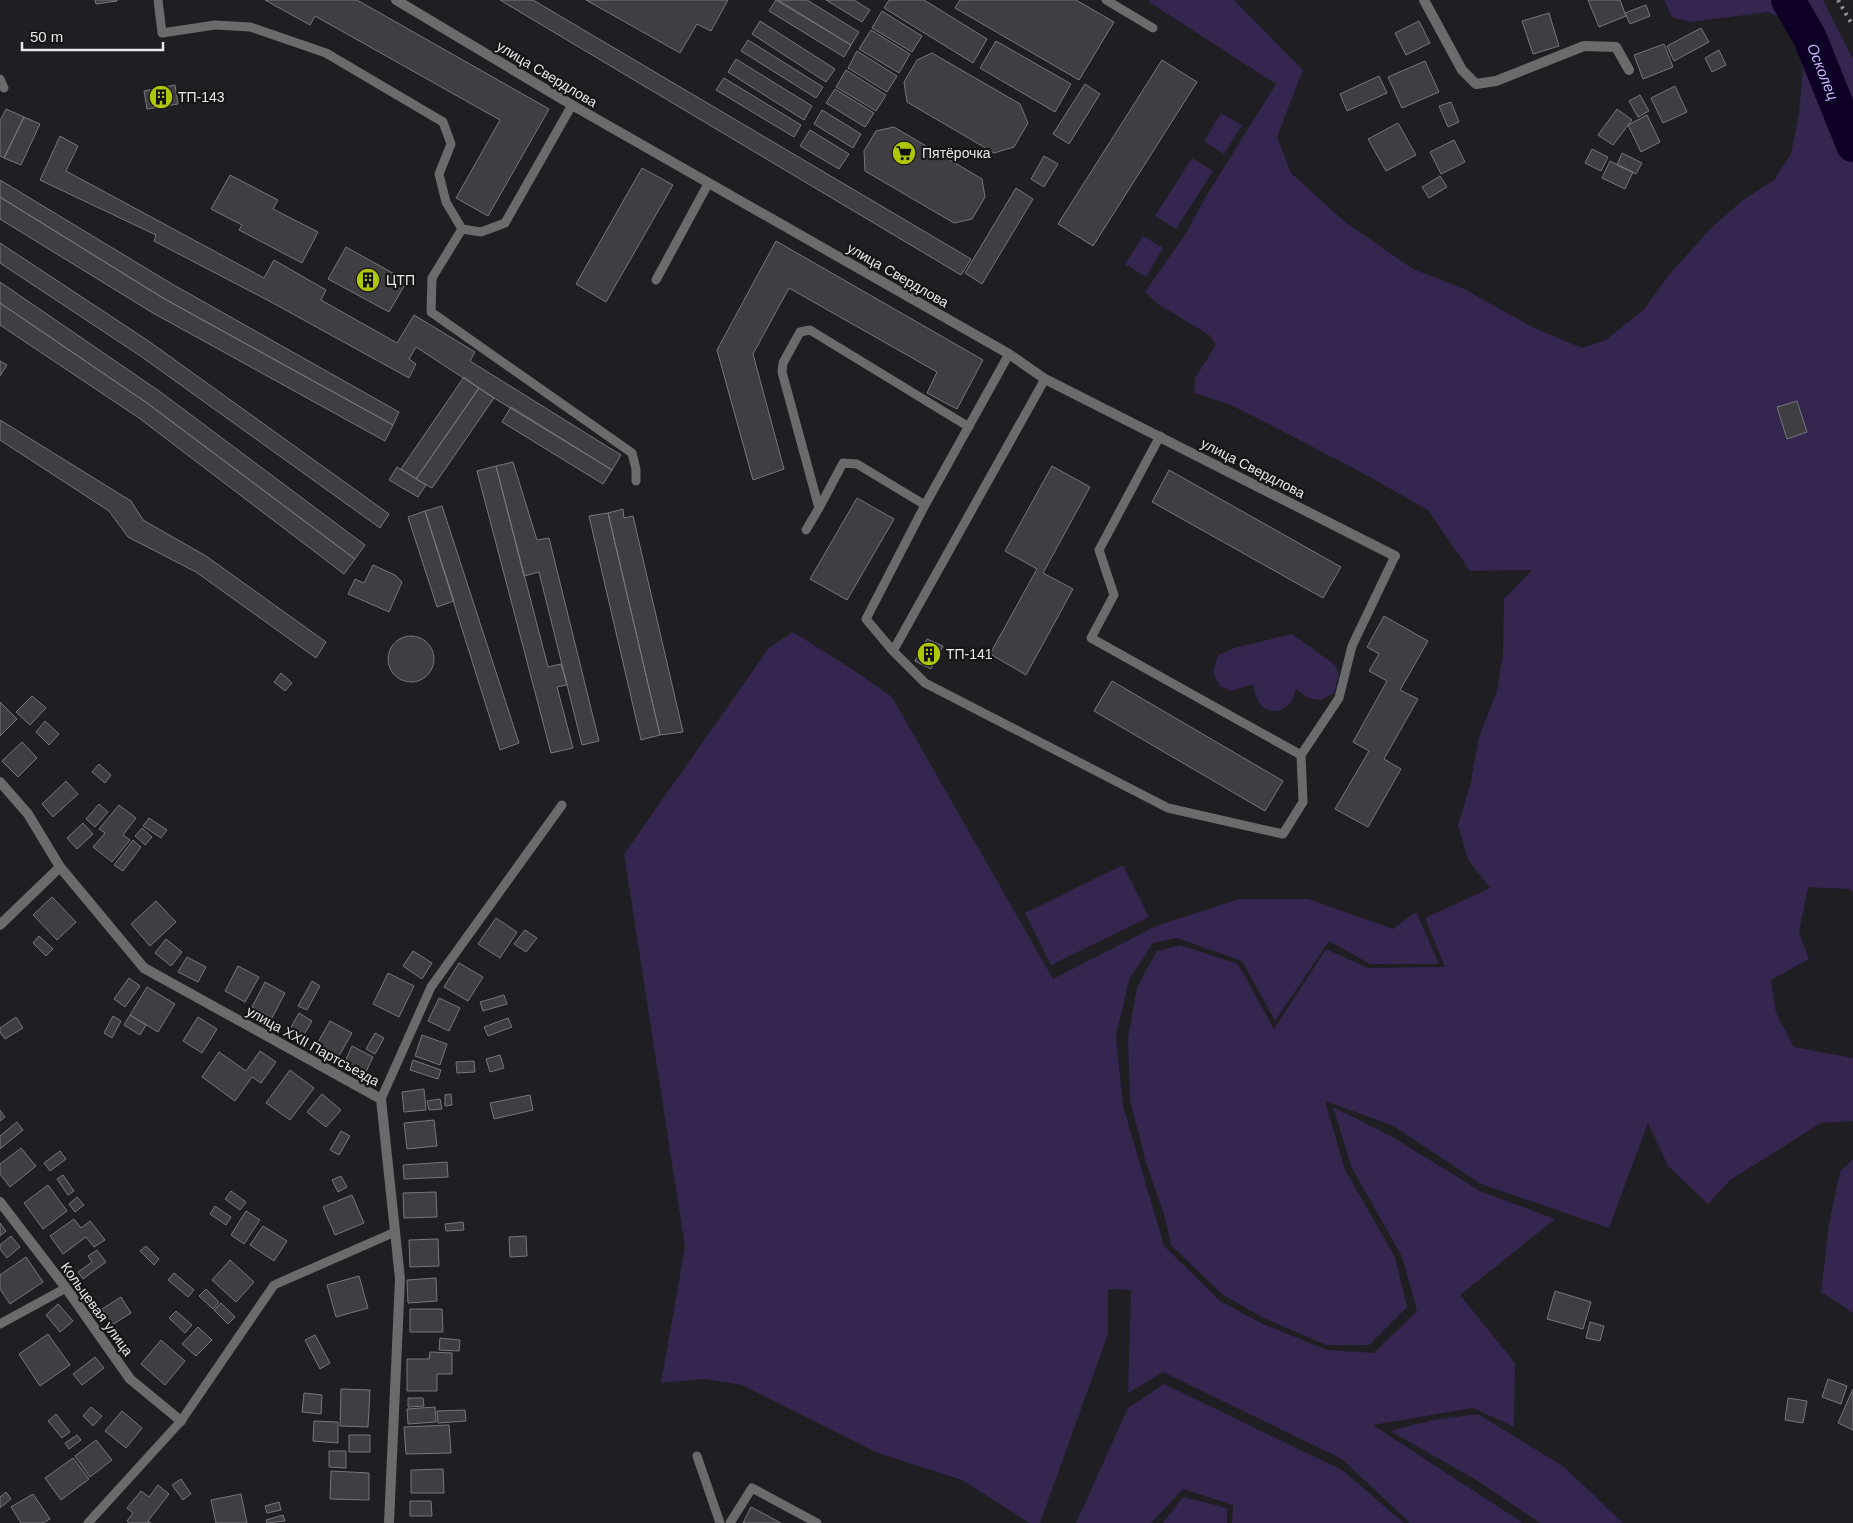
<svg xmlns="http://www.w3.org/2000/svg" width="1853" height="1523" font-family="Helvetica,sans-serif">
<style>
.green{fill:#34264f}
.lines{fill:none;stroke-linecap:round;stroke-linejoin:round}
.river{stroke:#0e0025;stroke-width:34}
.building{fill:#3f3e42;stroke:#77767b}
.lane{stroke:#6b6a6c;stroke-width:9}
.street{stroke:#6b6a6c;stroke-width:10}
.rail{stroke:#929195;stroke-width:4;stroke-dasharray:2.5 5;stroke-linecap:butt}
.labels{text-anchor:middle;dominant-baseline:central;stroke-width:4.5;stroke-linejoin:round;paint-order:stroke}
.street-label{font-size:14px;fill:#e9e8eb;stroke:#161518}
.poi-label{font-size:14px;fill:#e9e8eb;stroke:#161518;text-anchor:start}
.water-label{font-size:15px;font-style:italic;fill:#ccb9fa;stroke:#161518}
</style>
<rect width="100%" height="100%" fill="#1f1e22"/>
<path class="green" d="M1150 0H1234L1303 70 1277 137 1291 173 1345 222 1413 269 1462 288 1536 329 1582 348 1606 340 1644 309 1669 275 1712 227 1743 200 1774 180 1791 154 1799 113 1803 67 1792 23 1768 12 1690 22 1672 17 1664 0H1823L1853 59V892L1850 889 1808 887 1799 933 1809 959 1771 980 1776 1013 1794 1047 1853 1058V1121L1821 1123 1730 1180 1708 1204 1668 1166 1648 1123 1609 1228 1481 1184 1394 1126 1325 1101 1345 1170 1395 1257 1407 1307 1369 1345H1326L1266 1319 1223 1295 1171 1245 1164 1214 1146 1163 1130 1100 1128 1038 1137 987 1157 951 1180 945 1238 964 1274 1029 1326 949 1368 968 1445 967 1425 918 1490 888 1468 860 1458 825 1470 786 1479 737 1497 691 1503 654 1504 599 1532 570 1470 571 1428 510 1368 476 1267 423 1229 404 1194 393 1195 378 1216 345 1209 335 1158 304 1145 292 1186 233 1205 198 1276 84 1149 2Z
M1221 113 1242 125 1224 154 1204 141Z
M1192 158 1213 171 1176 229 1155 216Z
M1143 236 1163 248 1146 277 1125 264Z
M793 632 855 671 892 697 1053 979 1156 926 1239 899H1308L1393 929 1416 912 1439 964H1370L1329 941 1275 1021 1242 961 1177 938 1153 943 1129 980 1116 1036 1123 1106 1164 1246 1220 1301 1263 1324 1327 1350 1374 1353 1417 1311 1402 1257 1351 1166 1333 1107 1391 1136 1480 1191 1555 1219 1460 1295 1515 1363 1514 1427 1473 1408 1373 1425 1523 1523H1410L1342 1459 1163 1372 1128 1393 1131 1290 1108 1289V1334L1040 1523H1030L962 1480 878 1453 742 1385 704 1379 661 1383 685 1247 624 854 769 648Z
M1292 634 1335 665 1339 674 1334 693 1320 700 1308 698 1296 689C1294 694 1293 700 1289 704 1279 715 1263 713 1257 699 1255 694 1254 689 1253 684L1231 691 1220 686 1213 672 1218 655 1237 647Z
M1123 865 1149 917 1051 965 1025 913Z
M1853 1159V1313L1821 1292 1829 1224 1840 1172Z
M1164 1384 1342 1470 1404 1523H1232L1233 1505 1183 1489 1151 1523H1076L1128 1408Z
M1478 1414 1564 1467 1623 1523H1540L1478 1481 1390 1431 1432 1420Z
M1183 1497 1227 1508V1523H1163Z"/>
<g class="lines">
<path class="river" id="s1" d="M1788 0 1810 38 1853 145"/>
</g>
<path class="building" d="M95 0H117V1L96 4Z
M265 0H357L549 109 488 216 456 198 500 120 315 16 310 25Z
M500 0H533L971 259 961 275Z
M586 0H728L711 31 697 24 680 53Z
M776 0 851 45 844 57 769 11Z
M778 0H807L859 32 851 45Z
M826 0H854L870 10 862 22Z
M889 0H924L987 39 973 63 884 8Z
M960 0H1076L1114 22 1079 80 955 8Z
M1588 0H1620L1626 16 1599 27Z
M1646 5 1650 16 1630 24 1625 13Z
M882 11 922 36 912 52 872 28Z
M1549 13 1559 46 1533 54 1522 21Z
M760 21 835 69 826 82 752 34Z
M1419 21 1430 43 1406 55 1395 33Z
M1701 28 1709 42 1674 61 1667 46Z
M871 30 910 54 899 73 859 49Z
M748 40 823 87 816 98 741 51Z
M996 41 1071 84 1055 112 980 68Z
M1664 44 1673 67 1643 79 1634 55Z
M1719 50 1726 65 1712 72 1705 58Z
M857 51 897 76 887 92 848 68Z
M932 53 1020 104 1028 123 1014 147 994 153 907 102 904 82 917 60Z
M736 59 812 106 804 120 728 72Z
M1162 60 1197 82 1093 246 1058 224Z
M1425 61 1439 92 1402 108 1388 77Z
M846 70 886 95 876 111 836 87Z
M1379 76 1387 93 1347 111 1340 94Z
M724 78 801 125 794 137 716 90Z
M1085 84 1100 94 1069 144 1053 134Z
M175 85 178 104 147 109 144 91Z
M1675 86 1687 112 1663 123 1651 98Z
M835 89 874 113 865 127 826 103Z
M1640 95 1649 111 1638 117 1629 101Z
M1451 102 1459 122 1448 127 1439 106Z
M6 109 24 117 4 158 0 156V121Z
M1617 109 1632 120 1613 145 1598 135Z
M822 110 861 134 853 148 814 124Z
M1647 115 1660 142 1641 152 1628 125Z
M24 117 40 124 21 165 4 158Z
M1398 123 1416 155 1386 171 1368 139Z
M894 127 982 179 985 197 972 219 954 223 865 171 864 151 876 131Z
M810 130 849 154 839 169 800 146Z
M60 136 78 146 66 171 264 278 274 260 326 290 321 300 397 343 414 315 475 352 470 361 621 455 612 470 494 398 416 347 409 359 416 364 409 378 271 302 154 241 156 235 40 180Z
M1454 140 1465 162 1441 174 1430 152Z
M1592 149 1608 157 1601 171 1585 163Z
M1622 153 1642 163 1636 174 1617 165Z
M1044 156 1058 164 1044 187 1031 179Z
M1610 161 1633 172 1625 189 1602 178Z
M642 168 673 185 606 302 576 284Z
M230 175 278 200 273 209 318 232 302 263 239 230 242 225 211 209Z
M1440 176 1447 187 1429 198 1422 187Z
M0 180 172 284 399 412 393 425 163 298 0 197Z
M1016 188 1033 199 982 284 965 273Z
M0 197 163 298 393 425 385 441 153 313 0 219Z
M776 241 983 360 957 409 927 393 937 372 789 288 753 354 784 469 753 480 717 350Z
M0 243 147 340 389 514 380 528 139 355 0 263Z
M346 247 407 281 389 312 328 279Z
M0 282 159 391 365 545 355 559 147 403 0 303Z
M0 303 147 403 355 559 344 574 139 418 0 325Z
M0 361 7 365 0 376Z
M464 377 479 388 416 479 401 469Z
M479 388 494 398 432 488 416 479Z
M1797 401 1807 432 1787 439 1777 407Z
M511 407 612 470 603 484 502 422Z
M0 420 131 501 143 520 206 556 326 642 316 658 196 572 128 537 109 511 0 440Z
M513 462 537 540 549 538 599 741 582 745 539 572 524 576 496 466Z
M496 466 548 667 561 664 567 685 557 687 573 748 551 753 477 471Z
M1052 466 1090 487 1043 573 1073 589 1026 675 990 654 1037 569 1005 551Z
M397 467 426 485 418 497 389 480Z
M1169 470 1341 567 1323 598 1152 502Z
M857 498 894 519 847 600 810 579Z
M442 506 519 743 500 750 425 511Z
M623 509 624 518 633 516 683 732 660 735 608 513Z
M425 511 454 601 437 607 408 517Z
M608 513 660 735 641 740 589 516Z
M373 565 395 575 402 582 389 612 348 594 355 579 364 583Z
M1384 616 1428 641 1400 690 1418 699 1384 759 1401 769 1368 827 1335 809 1369 751 1353 742 1387 681 1369 671 1379 654 1367 647Z
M388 659a23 23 0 1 1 46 0a23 23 0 1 1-46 0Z
M927 639 943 646 931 669 915 661Z
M281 673 292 683 285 691 274 682Z
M1112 681 1283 781 1265 811 1094 711Z
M32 696 46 708 30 725 16 712Z
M0 702 17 719 0 736Z
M45 721 59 734 49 745 36 732Z
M22 742 37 758 18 777 2 761Z
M99 764 111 775 105 783 92 772Z
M66 781 78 794 53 817 42 804Z
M99 804 108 812 95 827 86 819Z
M119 805 136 818 123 835 130 840 112 862 93 847 105 833 99 829Z
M149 818 167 830 161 838 143 826Z
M83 823 93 834 77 849 67 838Z
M142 828 152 837 145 845 135 836Z
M133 840 141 847 123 871 114 865Z
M52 897 76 922 57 940 33 915Z
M156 901 176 922 150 946 131 924Z
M496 918 517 932 500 958 478 944Z
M525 930 537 938 526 952 514 944Z
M39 936 53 949 46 956 33 943Z
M166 939 182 952 171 966 155 953Z
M413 951 432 963 422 979 403 966Z
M187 957 206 967 198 982 178 972Z
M459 963 483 977 468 1001 444 987Z
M238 966 259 977 245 1002 225 991Z
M388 973 414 986 399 1017 373 1004Z
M129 978 140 986 125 1007 114 999Z
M312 981 320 986 307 1010 298 1006Z
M265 982 285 993 272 1018 252 1007Z
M147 987 175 1004 158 1032 130 1015Z
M504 995 507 1004 483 1011 480 1002Z
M439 998 460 1008 449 1031 428 1021Z
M299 1013 312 1021 302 1038 289 1031Z
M130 1015 146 1025 140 1035 124 1025Z
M113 1016 121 1021 112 1038 104 1033Z
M16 1017 23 1028 5 1039 0 1032V1028Z
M198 1017 217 1029 202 1053 183 1041Z
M508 1018 512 1027 488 1036 484 1027Z
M330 1021 352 1033 339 1056 317 1044Z
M375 1033 384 1038 375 1054 366 1049Z
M422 1035 447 1044 440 1065 415 1056Z
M352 1046 373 1057 364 1076 343 1066Z
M260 1051 276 1062 261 1083 252 1077 235 1101 202 1077 219 1052 246 1071Z
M500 1055 504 1068 490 1072 486 1059Z
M413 1060 441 1070 438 1079 410 1070Z
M474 1061 475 1072 457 1073 456 1062Z
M290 1070 314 1088 290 1120 266 1103Z
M424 1089 426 1110 404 1112 402 1092Z
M322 1094 341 1110 326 1127 307 1112Z
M451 1094 452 1105 445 1106V1095Z
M530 1095 533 1110 494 1119 490 1103Z
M440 1099 442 1109 429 1110 427 1101Z
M0 1110 5 1117 0 1121Z
M434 1120 437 1146 407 1149 404 1123Z
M17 1122 23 1130 0 1149V1136Z
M341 1131 350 1136 339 1155 330 1150Z
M21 1148 36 1166 10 1187 0 1174V1164Z
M60 1151 66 1159 50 1171 44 1163Z
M447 1162 448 1177 404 1179 403 1165Z
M63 1175 74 1191 68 1195 57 1179Z
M341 1176 347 1187 338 1192 332 1180Z
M48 1185 67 1211 43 1229 24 1203Z
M231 1191 246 1202 240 1210 225 1199Z
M436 1192 437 1217 404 1218 403 1193Z
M352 1195 364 1223 335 1235 323 1207Z
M77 1197 84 1205 75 1212 69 1204Z
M215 1206 231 1217 226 1225 210 1214Z
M246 1211 260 1220 244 1244 231 1235Z
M74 1219 81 1228 90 1221 105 1240 94 1247 86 1237 63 1254 50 1236Z
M463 1222 464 1230 446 1231 445 1224Z
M0 1223 6 1231 0 1236Z
M263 1226 287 1241 274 1261 250 1245Z
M11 1236 20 1247 7 1258 0 1249V1245Z
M526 1236 527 1256 510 1257 509 1237Z
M438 1239 439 1266 410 1267 409 1240Z
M146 1246 159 1259 154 1265 140 1251Z
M97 1250 106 1262 83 1279 78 1272 92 1262 88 1256Z
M26 1257 43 1282 10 1304 0 1289V1275Z
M230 1260 254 1282 236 1302 212 1280Z
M174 1273 194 1290 188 1297 168 1280Z
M359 1276 368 1308 336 1317 327 1285Z
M436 1278 437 1301 408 1303 407 1280Z
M206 1289 219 1302 213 1309 199 1296Z
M1555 1291 1591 1302 1583 1329 1547 1319Z
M121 1297 131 1313 112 1325 102 1309Z
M221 1303 235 1317 228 1324 214 1310Z
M58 1304 73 1321 60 1332 46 1315Z
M410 1309H442L443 1332H410Z
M176 1311 192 1325 185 1333 169 1318Z
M1590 1322 1604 1326 1600 1341 1586 1338Z
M198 1327 212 1340 196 1356 182 1344Z
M48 1334 70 1365 40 1386 19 1354Z
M315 1335 330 1363 320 1369 305 1340Z
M440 1338 460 1340 459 1351 439 1350Z
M161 1340 185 1361 165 1385 141 1364Z
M430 1352 452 1353V1374H437V1391H407V1359H429Z
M95 1357 104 1368 82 1385 73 1374Z
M1828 1379 1847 1386 1841 1404 1822 1397Z
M341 1389 370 1390 368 1427 340 1426Z
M1853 1389V1430L1838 1423Z
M304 1393 322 1395 321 1414 302 1412Z
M408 1398H423L424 1406 408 1407Z
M1788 1398 1807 1401 1803 1423 1785 1420Z
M91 1407 102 1416 93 1426 83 1416Z
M435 1407 436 1422 408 1424 407 1409Z
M465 1410 466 1421 438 1423 437 1411Z
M122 1411 142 1428 126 1448 105 1431Z
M56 1414 70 1432 62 1438 48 1421Z
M314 1421 338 1422V1443L313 1441Z
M449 1425 451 1453 406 1454 404 1427Z
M77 1435 81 1440 69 1449 65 1443Z
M349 1435H370V1452H349Z
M96 1440 112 1460 90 1477 75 1456Z
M329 1451H346V1468L329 1467Z
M73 1458 89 1479 61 1500 45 1478Z
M443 1469 444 1493H411V1470Z
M331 1471 369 1473V1500L330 1499Z
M181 1479 191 1494 183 1500 172 1485Z
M158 1485 169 1494 148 1521 151 1523H129L127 1521 133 1513 127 1508 141 1491 149 1497Z
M6 1492 11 1499 0 1508V1497Z
M33 1494 50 1519 43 1523H21L11 1507Z
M241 1494 247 1523H216L211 1500Z
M410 1501H431L432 1516H410Z
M279 1502 281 1510 267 1513 265 1506Z
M751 1507 781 1523H743Z
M283 1515 285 1521 267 1523 266 1520Z"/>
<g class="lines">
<path class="lane" d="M158 0 162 33 215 25 250 27 326 53 443 122 451 144 439 174 446 202 462 229 481 232 505 223 572 105
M1106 0 1153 28
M0 79 4 88
M462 229 432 278 431 312 632 453 636 469V481
M656 280 708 184
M1009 354 925 505 866 619 893 651 925 683 1168 808 1283 834 1303 802 1301 755
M1160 436 1099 550 1114 595 1091 638 1301 755 1339 698 1352 646 1395 556
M925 505 857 464 843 463 819 508 782 372 783 363 800 332 810 330 969 427
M806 530 819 508
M893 651 1045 379
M381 1099 431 987 562 805
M0 1324 66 1288
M697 1456 720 1523
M88 1523 181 1421 274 1285 395 1232
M730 1523 752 1488 817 1523"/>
<path class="street" d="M396 0 572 105 1009 354 1045 379 1395 556
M1424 0 1462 70 1476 84 1496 81 1584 46 1616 47 1629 70
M0 782 28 814 60 867 144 968 381 1099 400 1279 389 1523
M0 925 60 867
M0 1202 66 1288 130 1379 181 1421"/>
<path class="rail" d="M1838 0 1853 26"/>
</g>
<defs>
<g id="building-disc" transform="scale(1.25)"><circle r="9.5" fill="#aec508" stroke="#161518"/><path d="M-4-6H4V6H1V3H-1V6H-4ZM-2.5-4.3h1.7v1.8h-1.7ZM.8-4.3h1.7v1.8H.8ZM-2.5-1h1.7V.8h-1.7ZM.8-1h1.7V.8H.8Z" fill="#111"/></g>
<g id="supermarket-disc" transform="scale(1.25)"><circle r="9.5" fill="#aec508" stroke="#161518"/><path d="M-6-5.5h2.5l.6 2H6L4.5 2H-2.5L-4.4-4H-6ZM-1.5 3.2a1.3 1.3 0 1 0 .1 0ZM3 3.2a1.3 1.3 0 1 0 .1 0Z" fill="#111"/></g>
</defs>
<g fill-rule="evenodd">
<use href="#building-disc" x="161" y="97"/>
<use href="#supermarket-disc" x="904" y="153"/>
<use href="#building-disc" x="368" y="280"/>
<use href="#building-disc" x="929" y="654"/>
</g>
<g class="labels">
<g class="street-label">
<text transform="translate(547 74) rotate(31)">улица Свердлова</text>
<text transform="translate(898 275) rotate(30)">улица Свердлова</text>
<text transform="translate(1253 468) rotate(27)">улица Свердлова</text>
<text transform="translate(313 1046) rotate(29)">улица XXII Партсъезда</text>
<text transform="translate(97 1309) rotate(54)">Кольцевая улица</text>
</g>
<g class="poi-label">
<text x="178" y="97">ТП-143</text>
<text x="922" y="153">Пятёрочка</text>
<text x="386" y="280">ЦТП</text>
<text x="946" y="654">ТП-141</text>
</g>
<g class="water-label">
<text stroke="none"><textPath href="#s1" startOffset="80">Осколец</textPath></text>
</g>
</g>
<path d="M22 42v8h141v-8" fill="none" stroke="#e9e8eb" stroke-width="2.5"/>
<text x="30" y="42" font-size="15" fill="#e9e8eb" stroke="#161518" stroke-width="4" paint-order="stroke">50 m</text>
</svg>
